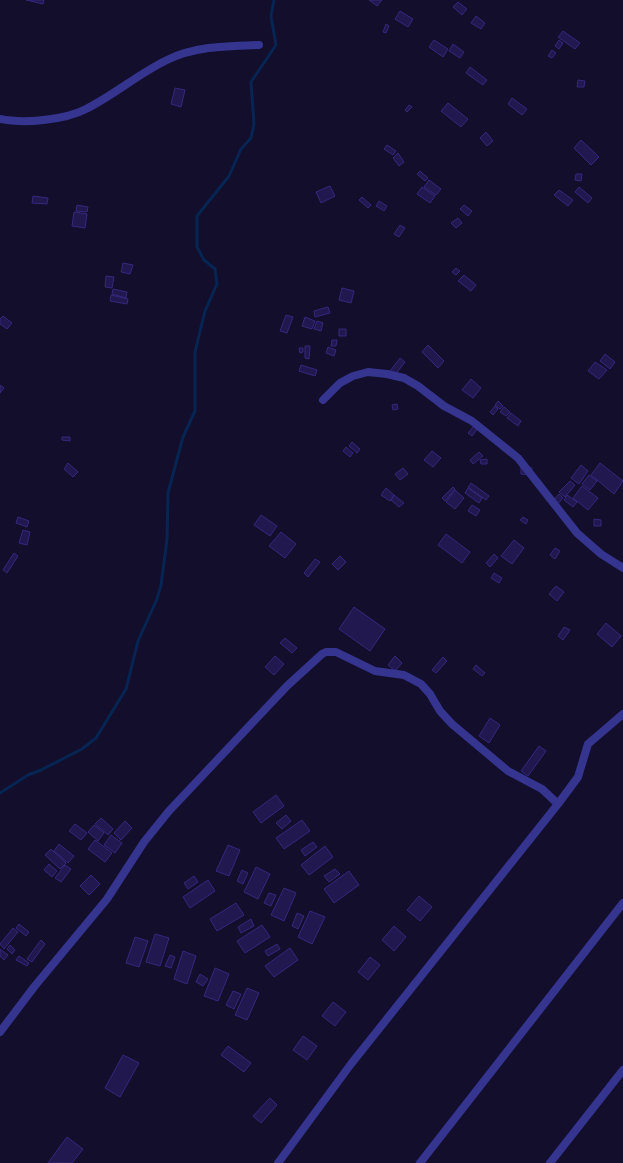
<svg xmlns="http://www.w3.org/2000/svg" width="623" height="1163" font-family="'Alegreya Sans',sans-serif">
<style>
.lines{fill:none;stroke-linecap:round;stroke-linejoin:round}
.stream{stroke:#072552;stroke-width:3}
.building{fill:#21184f;stroke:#36287d}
.street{stroke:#353590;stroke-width:8}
</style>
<rect width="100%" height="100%" fill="#120e2c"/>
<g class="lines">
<path class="stream" d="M0 793 28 775 41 770 82 749 96 738 126 689 138 641 157 599 161 585 167 540 168 493 183 437 195 411V352L205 311 217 284 215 269 204 260 197 247V216L229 176 241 149 251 138 254 124 251 82 276 45 271 16 274 0"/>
</g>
<path class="building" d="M26 0H44L43 4Z
M369 0H382L377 6Z
M458 2 467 9 462 15 453 7Z
M400 11 413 19 408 27 395 19Z
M476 16 485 23 481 29 471 23Z
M386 24 389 26 386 33 383 32Z
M563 31 580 43 575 49 558 37Z
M434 40 448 49 443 57 429 47Z
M559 40 563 43 559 49 555 46Z
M453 44 464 52 460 58 449 51Z
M552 50 556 53 552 58 548 56Z
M470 67 487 80 483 85 466 73Z
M578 80 585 81 584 87H577Z
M175 88 185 90 181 107 171 104Z
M512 98 527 109 522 115 508 104Z
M448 103 468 119 461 127 441 111Z
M409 105 412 107 407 112 405 110Z
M486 132 493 141 487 146 480 138Z
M581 140 599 157 591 165 574 148Z
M387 145 396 151 393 155 384 149Z
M398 153 404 162 399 166 393 158Z
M420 171 428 178 425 181 417 174Z
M576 174H582L581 181 575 180Z
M429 180 441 189 436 195 424 187Z
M330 186 335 196 321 203 316 192Z
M422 187 435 196 430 203 417 194Z
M579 187 592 198 588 203 575 192Z
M559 190 573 200 568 206 554 195Z
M33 196 48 198 47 204 32 203Z
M362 197 371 205 368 208 359 200Z
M379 201 387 206 384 211 376 206Z
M77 205 88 207 87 212 76 211Z
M464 205 472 211 468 216 460 209Z
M74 212 87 214 85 228 72 226Z
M458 218 462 223 456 228 451 223Z
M400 225 405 228 399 237 394 234Z
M123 263 133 265 130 274 121 272Z
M456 268 460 271 456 275 452 272Z
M464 275 476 285 471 291 458 281Z
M106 276 114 277 112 288 105 287Z
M342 288 354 291 351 303 339 300Z
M113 289 127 292 126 298 112 294Z
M111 295 128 299 127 304 110 301Z
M328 307 330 313 315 317 314 311Z
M286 315 293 317 287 333 280 331Z
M3 316 12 323 7 329 0 324V319Z
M305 317 315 321 312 329 302 326Z
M317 321 323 323 321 331 314 329Z
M339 329H346V336H339Z
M332 340H337L336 346H331Z
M428 345 444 361 438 368 422 352Z
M305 346H310L309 359 305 358Z
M328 347 336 350 334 356 326 353Z
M299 348H303V352L300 353Z
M605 354 615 362 610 369 600 361Z
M400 358 405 362 395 375 390 371Z
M595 362 607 370 599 379 588 371Z
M301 365 317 370 315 376 299 371Z
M471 379 481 388 473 398 462 390Z
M0 385 4 388 0 393Z
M498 401 503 406 500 409 495 405Z
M397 404 398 409 393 410 392 405Z
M495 406 498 409 493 415 490 412Z
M504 407 510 412 506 416 500 412Z
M511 413 521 421 518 426 507 418Z
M478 421 481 424 472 436 468 433Z
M62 437H70V441L62 440Z
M352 442 360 449 357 453 349 446Z
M346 447 353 453 350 457 343 451Z
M432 451 441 458 433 467 424 460Z
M479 452 483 456 473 464 470 460Z
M487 459V464H481L480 460Z
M68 463 78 472 73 477 64 469Z
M600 463 623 481 614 494 591 475Z
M581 465 588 471 579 484 571 478Z
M521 467 532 468 531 475 521 474Z
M403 468 408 474 400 480 395 474Z
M589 475 597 481 590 490 582 484Z
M570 481 575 485 565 497 559 492Z
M471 483 489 496 486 500 468 487Z
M582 486 598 498 588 510 573 498Z
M453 487 455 489 445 501 442 498Z
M386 488 394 495 390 501 381 495Z
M468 488 482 498 479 503 465 493Z
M455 490 464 498 455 509 446 502Z
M559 494 563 498 557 505 553 501Z
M394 495 404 503 399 507 391 500Z
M567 495 577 502 573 507 564 500Z
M472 505 480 510 476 516 468 511Z
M261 515 277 526 270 536 254 525Z
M18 517 29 521 27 527 16 523Z
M523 517 528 520 526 524 520 520Z
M594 519 601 520V526H594Z
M23 530 30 532 27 545 19 543Z
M281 532 296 544 285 558 269 546Z
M446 534 470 552 462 563 438 545Z
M514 540 524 548 512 564 501 556Z
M555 548 560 551 555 559 550 555Z
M14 553 18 556 7 573 3 570Z
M494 554 498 558 490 567 486 563Z
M340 556 346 562 338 570 332 564Z
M315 559 320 562 308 577 304 573Z
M494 573 502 578 499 583 491 578Z
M556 586 564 592 557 601 549 594Z
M354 607 385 629 370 651 339 629Z
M606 623 621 636 612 647 597 634Z
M564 627 570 630 563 640 558 636Z
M285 638 297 648 292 653 280 643Z
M275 656 284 664 274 675 265 667Z
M395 656 402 663 395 671 388 665Z
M443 657 447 661 436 673 432 670Z
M476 665 485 673 482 676 473 669Z
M490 718 500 725 489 743 479 736Z
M539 746 546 751 528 776 521 771Z
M276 795 284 806 261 823 253 812Z
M286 815 291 821 282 829 276 823Z
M101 818 113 829 108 835 95 824Z
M302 820 310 831 284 849 276 838Z
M125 821 132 828 121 840 114 833Z
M75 824 87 833 81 840 69 831Z
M94 825 104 833 98 841 88 832Z
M111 835 122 843 115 853 104 845Z
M95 840 112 853 105 862 88 849Z
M313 842 317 847 305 856 301 850Z
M59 844 74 856 68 863 54 851Z
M228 845 240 850 229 876 216 871Z
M325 846 333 857 309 875 301 865Z
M51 849 66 863 60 869 45 855Z
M49 864 57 871 52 877 44 870Z
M65 865 71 869 61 882 55 878Z
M256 867 270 874 258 899 244 892Z
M335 869 340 874 329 882 324 876Z
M242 870 248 873 243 884 237 881Z
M349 871 359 885 334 903 324 889Z
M91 875 100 884 89 895 80 886Z
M194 876 198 882 188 889 184 883Z
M208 880 215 891 190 908 183 897Z
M284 888 296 893 284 921 271 915Z
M269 893 276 895 271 906 264 903Z
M419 896 432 907 420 921 407 910Z
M236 903 244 915 217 931 210 919Z
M310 911 325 917 312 944 298 937Z
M297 913 304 916 298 929 292 926Z
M251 919 254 926 241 933 238 927Z
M19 924 29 932 26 936 16 928Z
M262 925 270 937 245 953 237 941Z
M394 926 406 937 394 951 382 940Z
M13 928 18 932 4 949 0 944Z
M155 934 169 938 160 966 146 962Z
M135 937 148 941 139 967 126 963Z
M41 940 45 944 32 962 27 959Z
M277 944 280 949 268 956 265 951Z
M10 945 15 950 12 954 7 949Z
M290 948 298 960 274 977 265 966Z
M0 949 8 955 4 960 0 956Z
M183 951 196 956 187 984 174 979Z
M170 955 175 957 171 968 165 966Z
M19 956 29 963 27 966 16 960Z
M370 957 380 965 368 980 358 972Z
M215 968 229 974 218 1001 204 996Z
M200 974 208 979 203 986 196 982Z
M247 988 259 993 247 1020 235 1015Z
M233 991 241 994 234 1009 226 1005Z
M333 1002 346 1012 335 1026 322 1016Z
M303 1036 317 1046 307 1060 293 1050Z
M228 1046 251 1063 244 1072 221 1055Z
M123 1055 139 1063 120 1097 105 1088Z
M270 1098 277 1105 261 1123 253 1116Z
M67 1137 83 1149 72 1163H48Z"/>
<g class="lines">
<path class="street" d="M0 119C23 124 65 120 86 109 114 95 138 74 167 60 195 46 228 46 259 45
M323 400 340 383 353 376 368 372 387 374 404 378 418 386 444 406 472 421 518 458 577 533 601 554 623 568
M0 1032 34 987 107 899 144 842 169 811 287 686 322 654 326 652H336L375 671 404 675 421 684 430 694 440 711 452 724 508 771 542 789 558 804
M278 1163 351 1064 558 804 578 777 588 744 623 714
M420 1163 623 903
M550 1163 623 1070"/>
</g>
</svg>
